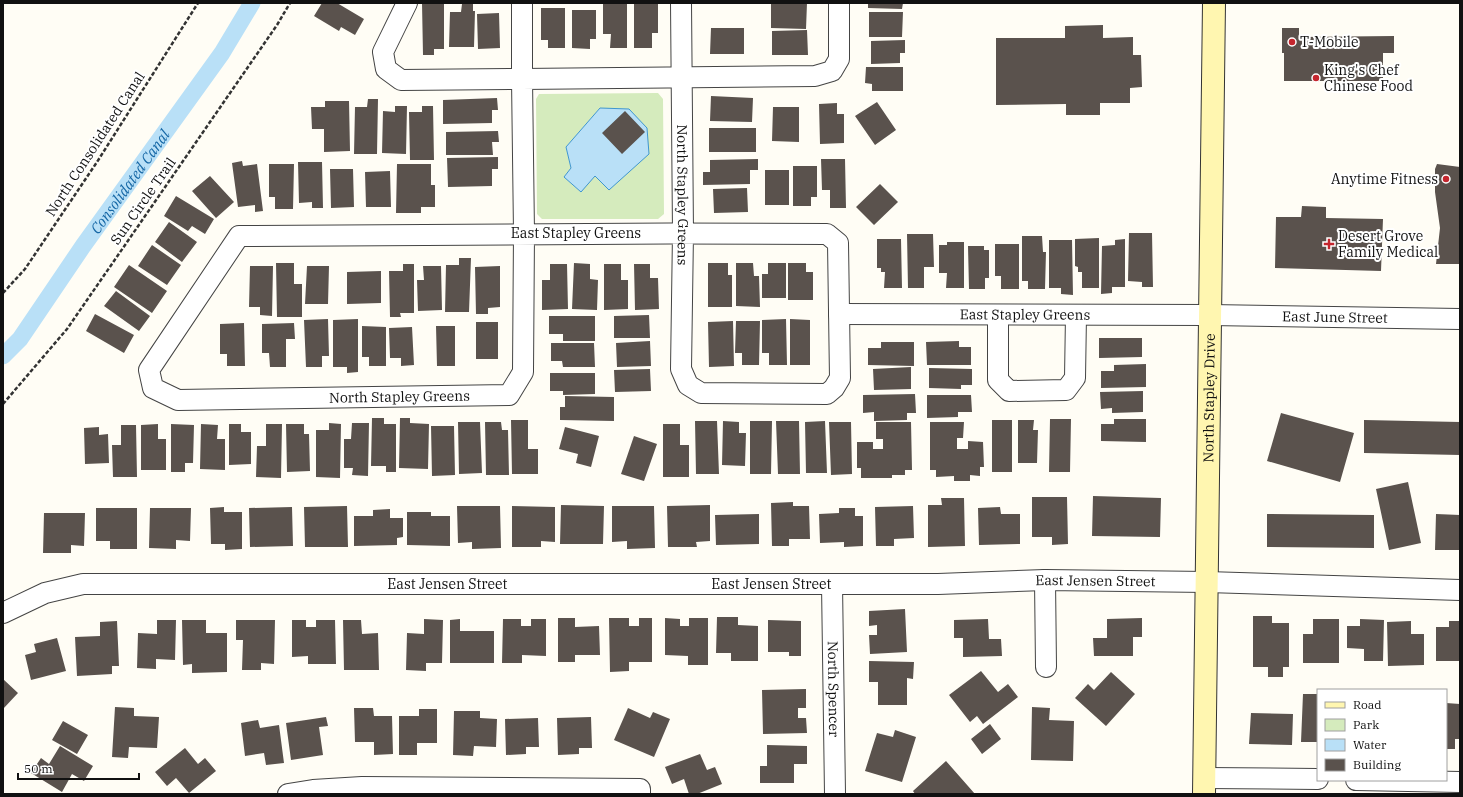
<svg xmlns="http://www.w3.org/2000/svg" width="1463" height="797" font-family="'IBM Plex Serif',serif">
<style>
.green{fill:#d5ebbd;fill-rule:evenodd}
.water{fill:#b9e0f7;stroke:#3f96cf}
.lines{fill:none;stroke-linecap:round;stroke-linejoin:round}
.canal{stroke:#b9e0f7;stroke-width:17}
.building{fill:#5a524d}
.minor-casing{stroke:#444;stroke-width:22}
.secondary-casing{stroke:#333;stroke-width:24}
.path{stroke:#333;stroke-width:2.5;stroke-dasharray:4 2;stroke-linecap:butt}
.minor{stroke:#fff;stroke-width:20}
.secondary{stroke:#fff6b0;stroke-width:22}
.poi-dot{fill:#c4262e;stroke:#fff;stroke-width:1.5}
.labels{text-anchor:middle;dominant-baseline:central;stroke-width:4;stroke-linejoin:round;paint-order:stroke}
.poi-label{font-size:14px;fill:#111;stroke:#fff;text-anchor:start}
.street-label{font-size:14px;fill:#111;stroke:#fff}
.water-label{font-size:15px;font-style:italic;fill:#1768a6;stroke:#fff}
</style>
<rect width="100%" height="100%" fill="#fffdf5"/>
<path class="green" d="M658 93 663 99 664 214 658 219H542L537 214 536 99 539 94ZM600 108 581 192 564 177 571 168 566 147Z"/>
<path class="water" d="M600 108 629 109 647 128 649 154 609 190 595 176 581 192 564 177 571 168 566 147Z"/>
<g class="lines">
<path class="canal" id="s1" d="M3 356 20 339 83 246 222 53 252 3"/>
</g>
<path class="building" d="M322 3H337L364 19 355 35 341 27 339 31 314 16Z
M422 3H444V49H434V55H423Z
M603 3 627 4V48H610L611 34H603Z
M634 3H658V33H652V48H634Z
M771 3H807L806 29 771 28Z
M868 3H903L902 9 868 8Z
M462 4H473V11H475L474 47H449L450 12H461Z
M541 8H565V48H548V40H541Z
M572 10H596V39H590V49L572 48Z
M869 12H903L902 37H869Z
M499 13 500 48 478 49 477 14Z
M1103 25V38L1133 37V55H1141L1142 87 1130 88V103H1100V115H1066V104L996 105V38H1065V26Z
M711 28H744V54H710Z
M1282 28H1299V37L1394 36V53H1383V81H1284V53H1282Z
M807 30 808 55H772V31Z
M905 40V53H900V63L871 64V41Z
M866 67H903V91H872V84L865 83Z
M711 96 753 98 752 122 710 121Z
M497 98 498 110H492V123L443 124V100Z
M368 99H378L377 154H354L355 107H367Z
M325 101H349L350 151 324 152V129H312L311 107H325Z
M877 102 896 130 875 145 855 116Z
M837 103V114H844V143L820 144 819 104Z
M395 106H407L406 154 382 153 383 111 395 112Z
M422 106H433L434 160H410L409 112H422Z
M773 107H799V142L772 141Z
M625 111 645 132 622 154 602 133Z
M709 128H756V152H709Z
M498 131 499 142H492L493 155H446V132Z
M498 157V169H492V186L448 187 447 158Z
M758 159V170H750V184L703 185V172H710V160Z
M821 159H845L846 208H830V190H822Z
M242 161 243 166 257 164 263 211 255 212V205L238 207 232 163Z
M298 162H322L323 208H312V202L299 203Z
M269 164H294L293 209H275V197H269Z
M397 164H431V185H435V207H421V213H396Z
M1437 164 1460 167V264H1436L1440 228 1435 192V169Z
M793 166H817V197H811V206H793Z
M330 169H353L354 207 331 208Z
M765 170H789V205H765Z
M390 171 391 207H366L365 172Z
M210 176 234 202 216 218 192 191Z
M880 184 898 202 874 225 856 207Z
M747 188 748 212 714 213 713 189Z
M176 196 214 219 205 234 192 226 188 231 164 216Z
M1302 206 1326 207V218L1383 219 1381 271 1275 268 1276 217H1301Z
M169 222 197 242 182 262 155 242Z
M1129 233H1152L1153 287H1142V282L1128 281Z
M907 234H933L934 267H924V288H908Z
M1022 236H1042L1043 252H1046L1045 289H1028V281H1022Z
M1099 238V288H1082V272H1078V267L1075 266V239Z
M877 239H901L902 288H884L885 272H881V268H877Z
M1125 239V287H1112V293L1101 294 1102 246 1115 245V240Z
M1049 240H1072L1073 295 1061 294V288H1049Z
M947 242H964V288H946L947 273H939V245H947Z
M995 244H1019V289H1001V276H995Z
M152 245 181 265 167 285 138 266Z
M968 246H984V250H989V278H985V289H969Z
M459 258H471L469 312H445L446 265H459Z
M276 263H294V284H302V317H277Z
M574 263 590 264V279L598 280 597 310 572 309Z
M708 263H728V275H732V307H708Z
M736 263H753L754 276H759L760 307 736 306Z
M768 263H786V298H762V274H768Z
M788 263H806V272H813V300H788Z
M403 264H414V313H400L401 317H390L389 271H403Z
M550 264H567L568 309 542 310V280H550Z
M604 264H621V280H628V309L604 310Z
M634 264H650V278H658L659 309 635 310Z
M129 265 167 291 152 313 114 287Z
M250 266H273L272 316 260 315V307H249Z
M307 266H329L328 304H305Z
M423 266H441L442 310 418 311 417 280H424Z
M500 266V307L488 308V314H476L475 267Z
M381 271V303L347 304V272Z
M116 291 150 316 139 331 104 306Z
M95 314 134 335 124 353 86 331Z
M649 315 650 338H614V316Z
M549 316H595V341H563V334H549Z
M328 319 329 356H322V367H306L304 320Z
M358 319V372L347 373V367H333V320Z
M786 319 787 365H769V353H762V320Z
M790 319 810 320V365H790Z
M733 321 734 366 709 367 708 322Z
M736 321H760L759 365H742V353H735Z
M476 322H498V359H476Z
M244 323 245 366H227V354H220V324Z
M294 323 295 339H286V367H270L269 353H262V324Z
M362 326 386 327V366H369V357H362Z
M436 326H455V366H437Z
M412 327 414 365 401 366V358H390L389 328Z
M1099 338H1142V357L1099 358Z
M650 341 651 366 617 367 616 343Z
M959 341V347H971V365H927L926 342Z
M881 342H914V366L868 365V348H881Z
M551 343H594L595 367H563L562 361H551Z
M1146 364V387L1101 388V371H1114V365Z
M911 367V389L874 390 873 369Z
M929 368 972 369V385H961V389L929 388Z
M650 369 651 391 615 392 614 370Z
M550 373H595V394L563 395V391H550Z
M1143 391V412L1112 413V408L1101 409 1100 392Z
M915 394 916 413H907V420L874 421V412L863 413V395Z
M927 395H971L972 412H958V417L927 418Z
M565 396 614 397V421L560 420V407H565Z
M1281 413 1354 433 1340 482 1267 461Z
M372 418H384V424H396V472H386V466H371Z
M400 418H410V423L429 424 428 469 399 468Z
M1050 419H1071L1070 472H1049Z
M1114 419H1146V442L1101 441V424H1114Z
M511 420H528V449H538V474H512Z
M992 420H1012V472H992Z
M1018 420H1034L1033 430H1038L1037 463H1018Z
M1364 420 1460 422V455L1364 453Z
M695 421H717L719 474H696Z
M723 421 739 422V433H746L745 466 722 465Z
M750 421H772L771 474H750Z
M776 421H799L800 474H778Z
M825 421 827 473H806L805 422Z
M458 422H480L482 473 459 474Z
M485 422H501L502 430H508L509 475H486Z
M829 422H851L852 474 831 475Z
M876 422H911L912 470H905V475H892V478H861V468H857V442H873V449H883V439H876Z
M930 422H964L963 438H957V449H968V441L983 442 984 467H980V476L970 475V481H954V476L936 477V470H930Z
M329 423 341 424 340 478 316 477V430H329Z
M352 423H369L368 476 352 475 353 468H344V439H351Z
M158 424V439H166V470H141V425Z
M171 424 194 425 193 463H185V472H171Z
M201 424 218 425 217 439H225V470L200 469Z
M229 424H241V432H251V464L229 465Z
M266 424H282L281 478 256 477 257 446H266Z
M286 424H304V434H309L310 471 287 472Z
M663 424H680V445H689V477H663Z
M121 425H136L137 477H113L112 445H121Z
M431 426H454L455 475 432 476Z
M99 427V435L108 434 109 463 85 464 84 428Z
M565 427 599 436 591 467 576 463 578 454 559 449Z
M634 436 657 444 644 481 621 474Z
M1408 482 1421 543 1389 550 1376 489Z
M1093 496 1161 498 1160 537 1092 536Z
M1032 497H1067L1068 544 1052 545V537H1032Z
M941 498H964L965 546 928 547V505H942Z
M793 502V506H809L810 539H789V546H772L771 503Z
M561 505 604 506 603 544H560Z
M710 505V541L696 542 697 547H668L667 506Z
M347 506 348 547H305L304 507Z
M457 506H500L501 548 472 549V542L458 543Z
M512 506 555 507V542L541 541V547H512Z
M612 506H654L655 548 627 549V541L612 542Z
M913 506 914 538 894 539V546H876L875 507Z
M224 507V512H242V549L225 550V544H211L210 508Z
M292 507 293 546 250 547 249 508Z
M1000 507 1001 514H1020V544L979 545 978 508Z
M96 508H137V549H110V541H96Z
M150 508H191L190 541 176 540V549L149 548Z
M839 508H855V516H863V546L844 547V542L820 543 819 514 839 513Z
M390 509V518H403V537L397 538V545L354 546V516H373V510Z
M407 512H431V516H450V546L407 545Z
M44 513H85L84 546 71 545V553H43Z
M759 514V544L716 545 715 515Z
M1267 514 1374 515V548L1267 547Z
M1436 514 1460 515V550H1435Z
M905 609 907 652 870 654 869 635H877V625L869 626V611Z
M1253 616H1272V623H1289V667H1283V677H1268V667H1253Z
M717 617H738V625L758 626V661H731V653H716Z
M558 618H575V627L599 626 600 655H575V662H558Z
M609 618H629V626H639V618H652V662H629V671L610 672Z
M665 618 680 619V626H689V618H708V665H688V656L665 655Z
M1142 618V637H1133V656H1094L1093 638H1107V619Z
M424 619 443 620 442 663H426V671L406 670 407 633 424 634Z
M460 619V631H494V663H450V620Z
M503 619H521V626H531V619H546V656L522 655V663H502Z
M988 619 989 639H1001L1002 656 963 657V638H954V620Z
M1313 619H1339V663H1303V634H1313Z
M1360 619 1384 620 1383 661H1364V649L1347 648V626H1360Z
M157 620H176L175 660 156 659V669L137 668 138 633 157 634Z
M182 620H206V633H227V672L192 673V664L183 665Z
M236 620H275L274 664 261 663V670H242L243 640H236Z
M292 620H306V627H316V620H335L336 664H308V656L292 657Z
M343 620H361L362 634 378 633 379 670H344Z
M768 620 801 621V656H789V652H768Z
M117 621 119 666H112V674L77 676 75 637 100 636V622Z
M1411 621V634H1424V665L1388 666 1387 622Z
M1449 621H1460V661H1436V627H1449Z
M57 638 66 671 31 680 25 655 36 652 34 644Z
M869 661 914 662 913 679 907 678V705H878V682H869Z
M981 671 998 692 1008 684 1018 697 983 724 977 716 970 722 949 695Z
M1111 672 1135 694 1106 726 1075 698 1088 684 1094 690Z
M3 679 18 693 3 709Z
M806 689V708H798V718H806L807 733 763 734 762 690Z
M1303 694H1318V742H1301Z
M1446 703 1460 704V739H1455V749H1446Z
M115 707 134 708V716L159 717 157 748 129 747 128 758 112 757Z
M1032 707 1050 708 1049 720 1074 721 1073 761 1031 760Z
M354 708H373L374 716H392L393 754 374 755V742H355Z
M628 708 650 718 653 712 670 719 654 757 614 740Z
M419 709H437V743H417V755H399V716H419Z
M454 711H480V718L497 719 496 747 474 746 473 756 453 755Z
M1251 713 1293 714 1292 745 1249 744Z
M326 717 328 726 319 727 323 755 291 760 286 723Z
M591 717 592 748H579V754L558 755 557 718Z
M538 718 539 747H526V754L506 755 505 719Z
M258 720 260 728 279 725 284 763 266 765 264 753 245 756 241 723Z
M63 721 88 735 77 754 52 740Z
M990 724 1001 739 982 754 971 739Z
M895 730 916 737 902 782 865 771 877 733 893 737Z
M767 745 807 746V764H794V783H760V766H767Z
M60 746 93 766 84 781 72 774 62 792 31 773 41 758 49 764Z
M185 748 198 764 205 758 216 771 189 793 176 778 167 786 155 772Z
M700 754 707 770 715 767 722 784 697 794H689L684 779 672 784 665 767Z
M946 761 975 794H915L913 791Z"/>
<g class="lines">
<g class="minor-casing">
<g id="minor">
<path d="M407 3 383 52 386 69 401 80 522 79V3"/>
<path id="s2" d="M681 3 683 233 681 369 688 385 701 393 827 394 834 388 840 378 838 243 827 234C631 233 435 234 239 236L149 370 153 388 178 400 509 395 523 372 524 233 522 79 815 76 832 71 839 59V3"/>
<path id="s3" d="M839 314 1210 315 1460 319"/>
<path d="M998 315V380L1009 391 1066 390 1075 378 1076 315"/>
<path d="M1045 580 1046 667"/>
<path id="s4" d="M832 584 835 794"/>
<path id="s5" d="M3 613 45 593 83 584H938L1045 580 1207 582 1460 590"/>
<path d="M1205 778 1318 779"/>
<path d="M1356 780 1460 782"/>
<path d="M288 794 313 790 362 787 640 789V794"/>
</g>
</g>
<g class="secondary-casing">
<g id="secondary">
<path id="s6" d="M1204 794 1214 3"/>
</g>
</g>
<path class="path" d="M3 293 25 269 97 162 198 3
M3 404 67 329 277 25 290 3"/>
<use href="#minor" class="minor"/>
<use href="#secondary" class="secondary"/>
</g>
<g class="poi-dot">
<circle cx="1292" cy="42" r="4"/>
<circle cx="1316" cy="78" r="4"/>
<circle cx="1446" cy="179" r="4"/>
<path d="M1327 238h4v4h4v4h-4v4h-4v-4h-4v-4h4z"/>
</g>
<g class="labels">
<g class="poi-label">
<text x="1300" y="42">T-Mobile</text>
<text x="1324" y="70">King's Chef<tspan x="1324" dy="16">Chinese Food</tspan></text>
<text x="1438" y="179" text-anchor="end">Anytime Fitness</text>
<text x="1338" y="236">Desert Grove<tspan x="1338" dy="16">Family Medical</tspan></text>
</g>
<g class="street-label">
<text transform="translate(95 144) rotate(-57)">North Consolidated Canal</text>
<text stroke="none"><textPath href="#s2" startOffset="192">North Stapley Greens</textPath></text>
<text transform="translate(143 201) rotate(-55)">Sun Circle Trail</text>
<text x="576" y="233">East Stapley Greens</text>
<text stroke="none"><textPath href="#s3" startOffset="186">East Stapley Greens</textPath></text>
<text stroke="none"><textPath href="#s3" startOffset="496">East June Street</textPath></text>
<text stroke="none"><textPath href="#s2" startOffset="1712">North Stapley Greens</textPath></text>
<text stroke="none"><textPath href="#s6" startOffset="396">North Stapley Drive</textPath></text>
<text stroke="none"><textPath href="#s5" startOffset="1098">East Jensen Street</textPath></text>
<text stroke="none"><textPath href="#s5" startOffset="450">East Jensen Street</textPath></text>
<text stroke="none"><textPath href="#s5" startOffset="774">East Jensen Street</textPath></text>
<text stroke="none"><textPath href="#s4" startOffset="105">North Spencer</textPath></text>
</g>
<g class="water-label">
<text stroke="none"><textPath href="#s1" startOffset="216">Consolidated Canal</textPath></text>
</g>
</g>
<rect width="1463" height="797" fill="none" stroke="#111111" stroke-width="8"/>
<rect x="1317" y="689" width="130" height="92" fill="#ffffff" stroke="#a0a0a0"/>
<rect x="1325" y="702" width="20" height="6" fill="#fff6b0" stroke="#a0a0a0"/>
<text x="1353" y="709" font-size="12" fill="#111111">Road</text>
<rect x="1325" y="719" width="20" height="12" fill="#d5ebbd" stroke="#a0a0a0"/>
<text x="1353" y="729" font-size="12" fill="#111111">Park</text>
<rect x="1325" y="739" width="20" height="12" fill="#b9e0f7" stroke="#a0a0a0"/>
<text x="1353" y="749" font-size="12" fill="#111111">Water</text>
<rect x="1325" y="759" width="20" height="12" fill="#5a524d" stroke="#a0a0a0"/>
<text x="1353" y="769" font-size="12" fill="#111111">Building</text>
<path d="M18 773v6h121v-6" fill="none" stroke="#111111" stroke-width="2"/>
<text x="24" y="773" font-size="12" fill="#111111" stroke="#ffffff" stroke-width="3" paint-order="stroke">50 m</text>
</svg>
